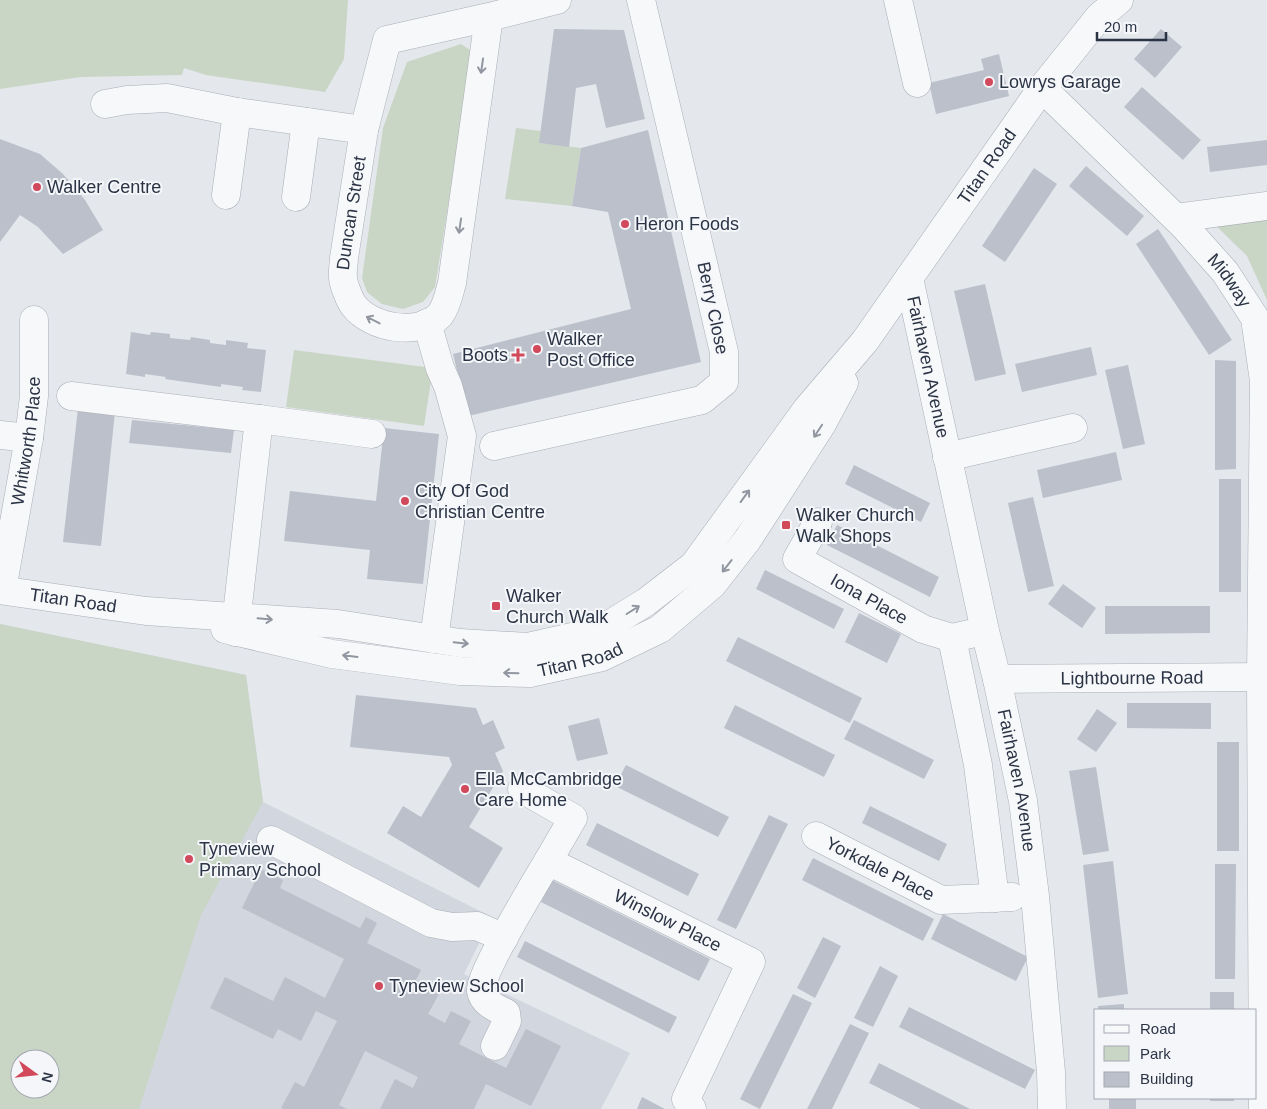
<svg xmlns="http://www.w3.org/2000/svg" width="1267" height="1109" font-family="Helvetica,sans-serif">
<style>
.built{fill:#d2d6de;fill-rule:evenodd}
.green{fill:#c9d6c5;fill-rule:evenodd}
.building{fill:#bbc0ca}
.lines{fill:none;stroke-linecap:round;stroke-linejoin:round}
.minor-casing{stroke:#a9aeb7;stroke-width:29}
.minor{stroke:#f7f8fa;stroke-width:28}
.oneway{stroke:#9196a0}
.poi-dot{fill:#d1495b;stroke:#f4f6f9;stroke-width:2}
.labels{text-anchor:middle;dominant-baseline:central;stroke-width:4;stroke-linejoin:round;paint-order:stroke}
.poi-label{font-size:18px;fill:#2b3445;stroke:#f4f6f9;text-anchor:start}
.street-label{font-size:18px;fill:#2b3445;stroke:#f4f6f9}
</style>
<rect width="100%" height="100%" fill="#e4e7ec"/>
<path class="built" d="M0 624 246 675 263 802 492 917 464 974 630 1053 601 1109H0ZM20 1059H50V1089H20Z"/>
<path class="green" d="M0 0H348L344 59 325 92 206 75 184 68 182 75 81 77 0 89Z
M461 44 473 52 435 287 423 302 403 309 382 304 367 292 362 278 383 128 407 62Z
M516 128 541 131 540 143 581 148 572 206 505 199Z
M1267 213V300L1247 256 1211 221Z
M294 350 433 368 424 426 286 407Z
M0 624 246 675 263 802 201 915 139 1109H0ZM20 1059H50V1089H20Z"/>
<path class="building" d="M554 29 624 30 645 119 606 128 596 84 576 88 569 147 539 143Z
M1161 29 1182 47 1155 78 1134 59Z
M999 54 1009 96 936 114 929 83 984 70 981 59Z
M1142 87 1201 140 1183 160 1124 107Z
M648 130 701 362 468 416 453 354 631 309 608 212 572 206 581 148Z
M0 139 40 154 63 174 85 200 103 230 63 254 38 227 20 215 0 242Z
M1267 140V165L1210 172 1207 147Z
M1086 166 1144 216 1127 236 1069 186Z
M1034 168 1057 184 1005 262 982 246Z
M1158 229 1232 340 1209 355 1136 244Z
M985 284 1006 374 975 381 954 291Z
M131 332 150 335 151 332 170 334V338L190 340 191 337 210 340V343L226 345V340L248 343 247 348 266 350 261 392 242 390 243 387 221 384V387L165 379 166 377 145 374V377L126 374Z
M1091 347 1097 375 1022 392 1015 364Z
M1215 360 1236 361V469L1215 470Z
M1128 365 1145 444 1123 449 1105 370Z
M78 408 115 412 101 546 63 542Z
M132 420 234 430 231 453 129 443Z
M384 428 439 434 423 584 367 579 370 550 284 541 290 491 376 501Z
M1116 452 1122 480 1043 498 1037 470Z
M854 465 930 503 921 522 845 484Z
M1219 479H1241V592H1219Z
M1033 497 1054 586 1028 592 1008 503Z
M837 525 939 577 930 597 827 545Z
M765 570 844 609 834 629 756 589Z
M1063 584 1096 608 1082 628 1048 604Z
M1105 606H1210V633L1105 634Z
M859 613 901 634 887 663 845 642Z
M738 637 862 698 850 723 726 661Z
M356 695 476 708 483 725 493 720 505 748 495 753 503 771 469 827 503 848 479 888 387 833 403 806 421 817 452 765 449 757 350 747Z
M1127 703H1211V729L1127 728Z
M735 705 835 755 824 777 724 728Z
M1097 709 1117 723 1096 752 1077 739Z
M599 718 608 754 577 761 568 726Z
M854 720 934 760 924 779 844 739Z
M1217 742H1239V851H1217Z
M626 765 729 817 718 837 615 786Z
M1096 767 1109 851 1083 855 1069 771Z
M870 806 947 844 939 861 862 823Z
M769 815 788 824 736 929 717 920Z
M597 823 699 874 688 896 586 845Z
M813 858 934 919 923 941 802 880Z
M1113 861 1128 994 1098 998 1083 865Z
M1215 864H1236L1235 979H1215Z
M261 869 283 880 280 888 360 928 366 917 377 923 367 943 421 970 416 980 440 992 428 1014 445 1023 451 1011 471 1021 459 1044 506 1068 526 1029 561 1046 531 1106 486 1084 474 1109H380L395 1079 413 1088 418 1077 365 1051 339 1105 347 1109H284L281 1108 295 1082 304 1087 337 1021 316 1011 301 1041 278 1029 273 1039 210 1008 225 977 273 1001 285 977 325 998 344 959 242 908Z
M552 880 710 959 699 981 541 902Z
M943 914 1028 957 1016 981 931 939Z
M823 937 841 946 815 998 797 988Z
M525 941 677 1017 669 1033 517 957Z
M880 966 898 976 873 1027 854 1018Z
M1210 992H1234V1010H1210Z
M793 994 812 1003 760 1109 740 1099Z
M1124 1004V1010H1098V1006Z
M909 1007 1035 1070 1025 1089 899 1027Z
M850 1024 869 1033 832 1109H807Z
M879 1063 970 1109H921L869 1083Z
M642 1097 665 1109H637Z
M1109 1098H1136V1109H1109Z
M1210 1098H1234V1101H1210Z"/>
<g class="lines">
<g class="minor-casing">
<g id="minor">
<path d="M898 0 917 83"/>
<path id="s1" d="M489 17 452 283C449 293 447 306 440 315 419 337 371 328 354 306 350 301 343 284 343 277 342 271 344 264 344 258L364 130 387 40 489 17 557 0"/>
<path id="s2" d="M1042 88 1184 226 1225 272 1255 318 1264 381 1261 677 1263 1109"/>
<path d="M105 104 127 100 167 98 237 112 364 130"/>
<path d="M226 195 237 112"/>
<path d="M296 197 306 122"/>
<path d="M1176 218 1267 206"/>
<path id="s3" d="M909 278 985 631 997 679 1023 801 1035 896 1051 1072 1052 1109"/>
<path d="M427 323 440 368 448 386 462 436 434 639"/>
<path d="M71 396 259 419 235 632"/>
<path d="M259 419 372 434"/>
<path d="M0 435 29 438"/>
<path d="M494 446 702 400 724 382V352L641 0"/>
<path d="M947 457 1073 428"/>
<path id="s4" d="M818 522 797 559 923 629 952 638 970 634"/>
<path id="s5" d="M0 590 146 611 338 624 460 643 528 647 599 631 646 602 694 565 807 409 865 341 1042 88 1099 17 1119 0"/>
<path id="s6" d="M2 590 29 438 34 396V320"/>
<path id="s7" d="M225 629 332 654 460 671 530 673 602 657 660 629 712 585 748 539 822 424 844 383"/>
<path d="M952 638 978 765 995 898"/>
<path id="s8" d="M997 679 1267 677"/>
<path d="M522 789 573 818 548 861"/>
<path id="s9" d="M816 836 941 900 1012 897"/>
<path d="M271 840 431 923 452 927 477 926 504 938"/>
<path id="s10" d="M495 1046 507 1021 506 1013C496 1008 483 1003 481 991 478 976 537 880 548 861L751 962 686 1099 692 1109"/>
</g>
</g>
<use href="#minor" class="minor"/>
</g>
<defs><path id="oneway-shaft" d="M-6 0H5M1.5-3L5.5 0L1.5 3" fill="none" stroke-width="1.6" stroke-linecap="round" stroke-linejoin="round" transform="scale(1.25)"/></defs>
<g class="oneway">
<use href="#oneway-shaft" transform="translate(482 66) rotate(98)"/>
<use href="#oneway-shaft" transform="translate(460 226) rotate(98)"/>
<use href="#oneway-shaft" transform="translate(373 320) rotate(-153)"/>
<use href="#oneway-shaft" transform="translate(818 431) rotate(123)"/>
<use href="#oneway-shaft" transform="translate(745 496) rotate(-54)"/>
<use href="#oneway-shaft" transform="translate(727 566) rotate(128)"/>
<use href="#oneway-shaft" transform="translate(633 610) rotate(-32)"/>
<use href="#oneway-shaft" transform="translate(265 619) rotate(5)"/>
<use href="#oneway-shaft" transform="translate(461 643) rotate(6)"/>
<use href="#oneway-shaft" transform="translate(350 656) rotate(-173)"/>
<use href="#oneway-shaft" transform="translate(511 673) rotate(-178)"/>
</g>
<g class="poi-dot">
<circle cx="989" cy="82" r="5"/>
<circle cx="37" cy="187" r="5"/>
<circle cx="625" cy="224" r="5"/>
<circle cx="537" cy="349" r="5"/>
<path d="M515.5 347.5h5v5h5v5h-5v5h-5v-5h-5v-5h5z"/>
<circle cx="405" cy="501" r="5"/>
<rect x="781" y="520" width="10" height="10" rx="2.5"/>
<rect x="491" y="601" width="10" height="10" rx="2.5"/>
<circle cx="465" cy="789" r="5"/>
<circle cx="189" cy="859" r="5"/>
<circle cx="379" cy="986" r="5"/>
</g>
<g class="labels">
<g class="poi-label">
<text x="999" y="82">Lowrys Garage</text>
<text x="47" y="187">Walker Centre</text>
<text x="635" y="224">Heron Foods</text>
<text x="547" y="339">Walker<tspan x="547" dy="21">Post Office</tspan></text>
<text x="508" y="355" text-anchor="end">Boots</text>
<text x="415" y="491">City Of God<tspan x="415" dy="21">Christian Centre</tspan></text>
<text x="796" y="515">Walker Church<tspan x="796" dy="21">Walk Shops</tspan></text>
<text x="506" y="596">Walker<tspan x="506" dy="21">Church Walk</tspan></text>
<text x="475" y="779">Ella McCambridge<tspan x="475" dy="21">Care Home</tspan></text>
<text x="199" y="849">Tyneview<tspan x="199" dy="21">Primary School</tspan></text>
<text x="389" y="986">Tyneview School</text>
</g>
<g class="street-label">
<text stroke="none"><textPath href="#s5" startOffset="1215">Titan Road</textPath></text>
<text stroke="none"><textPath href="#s1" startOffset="494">Duncan Street</textPath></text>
<text stroke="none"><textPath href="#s2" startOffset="269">Midway</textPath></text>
<text transform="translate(713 308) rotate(78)">Berry Close</text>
<text stroke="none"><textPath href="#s3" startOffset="91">Fairhaven Avenue</textPath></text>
<text stroke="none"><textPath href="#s6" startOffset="151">Whitworth Place</textPath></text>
<text stroke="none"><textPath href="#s4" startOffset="125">Iona Place</textPath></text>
<text stroke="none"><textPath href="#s5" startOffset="74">Titan Road</textPath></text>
<text stroke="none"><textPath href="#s7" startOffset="361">Titan Road</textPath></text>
<text stroke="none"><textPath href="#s8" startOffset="135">Lightbourne Road</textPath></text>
<text stroke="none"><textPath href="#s3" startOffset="514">Fairhaven Avenue</textPath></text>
<text stroke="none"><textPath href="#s9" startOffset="72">Yorkdale Place</textPath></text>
<text stroke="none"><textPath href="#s10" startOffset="351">Winslow Place</textPath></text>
</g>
</g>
<rect x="1094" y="1009" width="162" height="90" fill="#f4f6f9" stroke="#a4a8b1"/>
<rect x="1104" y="1025" width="25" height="8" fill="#f7f8fa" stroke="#a4a8b1"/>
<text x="1140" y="1034" font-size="15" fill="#2b3445">Road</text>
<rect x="1104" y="1046" width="25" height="15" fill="#c9d6c5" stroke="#a4a8b1"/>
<text x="1140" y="1059" font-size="15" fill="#2b3445">Park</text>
<rect x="1104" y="1072" width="25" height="15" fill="#bbc0ca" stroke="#a4a8b1"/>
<text x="1140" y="1084" font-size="15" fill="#2b3445">Building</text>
<g transform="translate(35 1074) rotate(105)"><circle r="24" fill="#f4f6f9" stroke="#a4a8b1"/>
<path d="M0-4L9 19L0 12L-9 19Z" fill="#d1495b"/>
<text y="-8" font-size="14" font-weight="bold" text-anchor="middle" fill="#2b3445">N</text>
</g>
<path d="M1097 32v8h69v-8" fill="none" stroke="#2b3445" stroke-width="2.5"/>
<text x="1104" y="32" font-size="15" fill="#2b3445" stroke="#f4f6f9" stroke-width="4" paint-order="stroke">20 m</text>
</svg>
